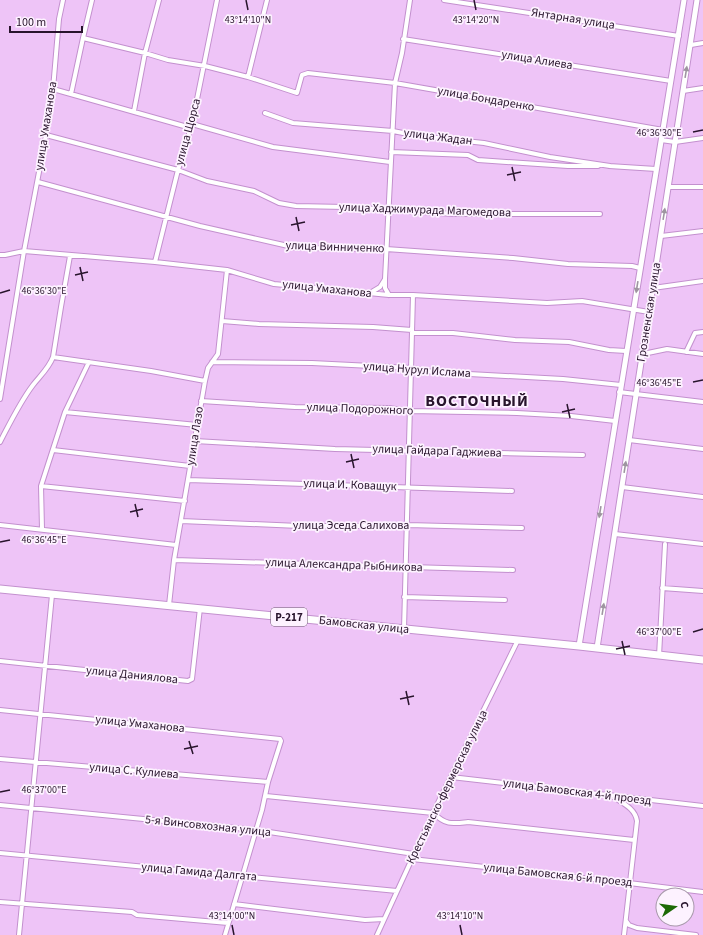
<svg xmlns="http://www.w3.org/2000/svg" width="703" height="935" font-family="'Source Sans 3',sans-serif">
<style>
.lines{fill:none;stroke-linecap:round;stroke-linejoin:round}
.minor-casing{stroke:#c390ce;stroke-width:6}
.tertiary-casing{stroke:#c390ce;stroke-width:7}
.trunk-casing{stroke:#c390ce;stroke-width:9}
.minor{stroke:#fff;stroke-width:4}
.tertiary{stroke:#fff;stroke-width:5}
.trunk{stroke:#fff;stroke-width:7}
.oneway{fill:#9e95a0}
.ticks{fill:none;stroke:#28142c;stroke-width:1.5}
.labels{text-anchor:middle;dominant-baseline:central;stroke-width:3.5;stroke-linejoin:round;paint-order:stroke}
.shield{fill:#fdf2ff;stroke:#68576b;stroke-width:1}
.shield-label{font-size:11px;font-weight:bold;fill:#28142c}
.street-label{font-size:12px;fill:#28142c;stroke:#fdf2ff}
.district-label{font-size:16px;font-weight:bold;letter-spacing:1px;fill:#28142c;stroke:#fdf2ff}
.ticks-label{font-size:10px;text-anchor:middle;fill:#28142c;stroke:#fdf2ff;stroke-width:3.5;stroke-linejoin:round;paint-order:stroke}
</style>
<rect width="100%" height="100%" fill="#eec4f7"/>
<g class="lines">
<g class="minor-casing">
<path id="minor" d="M444 0 679 36
M83 38 145 53 168 60 205 66 248 77 297 93 302 75 308 73 395 83 663 130
M403 39 671 81
M691 45 703 43
M248 77 267 0
M53 89 191 128
M683 91 703 88
M71 94 83 38 92 0
M134 111 145 53 159 0
M265 113 293 123 393 131 418 136 484 143 550 157 610 166
M192 124 273 147 390 162
M46 135 178 170 207 181 254 191 279 203 296 206 345 207 454 214H600
M661 140 675 142 703 138
M391 152 468 155 478 160 568 166H598
M609 166 656 169
M38 182 200 226 297 248 386 249 513 258 568 264 632 266 640 268
M669 187H703
M661 236 703 231
M0 255H5L24 251 155 262 227 270 274 284 389 295H413L547 303 582 301 649 312
M155 262 178 170 192 124 217 0
M653 288 703 281
M370 293 380 287 385 279
M389 295 385 288V279L395 83 402 53 410 0
M222 321 259 324 373 327 412 330
M412 333H453L515 340 569 342 609 350 626 351
M686 352 695 333 703 332
M643 354 667 349 703 354
M53 357 151 371 205 381
M212 362 312 363 411 368 433 372 563 379 621 385
M619 392 703 402
M0 399 24 251 46 135 53 89 59 19 63 0
M201 401 295 407 389 408 409 411 517 413 571 416 615 421
M65 412 197 425
M629 440 703 449
M195 441 335 449 583 455
M0 442C10 423 20 402 33 385 40 376 49 368 53 357L61 307 70 256
M53 450 190 466
M188 480 512 491
M41 486 185 501
M622 487 703 497
M181 521 299 526H403L408 525 522 528
M0 525 176 545
M42 529 41 486 65 412 89 362
M615 534 703 544
M174 560 513 570
M662 588 703 591
M404 597 505 600
M169 605 174 560 205 381 208 368 218 354 227 270
M404 629 413 295
M659 656 665 544
M0 661 188 681 192 679 200 608
M0 710 280 739 281 741 268 782 262 810 225 935
M0 759 268 782
M451 777 703 806
M266 796 433 813C446 825 451 824 468 822L634 840
M612 796C622 803 635 808 637 821L624 935
M0 805 256 830 414 854
M0 853 397 891
M412 859 629 883 703 892
M0 902 132 912 137 915 228 923
M234 904 365 920 384 919
M626 921 629 925 637 928 696 935
M19 935 52 595
M377 935 433 813 518 640"/>
</g>
<g class="tertiary-casing">
<path id="tertiary" d="M579 646 684 0
M597 648 697 0"/>
</g>
<g class="trunk-casing">
<path id="trunk" d="M0 589 579 646 703 660"/>
</g>
<use href="#minor" class="minor"/>
<use href="#tertiary" class="tertiary"/>
<use href="#trunk" class="trunk"/>
</g>
<defs><path id="oneway-solid" d="M-6-.8H1V-3.2L6.5 0L1 3.2V.8H-6Z"/></defs>
<g class="oneway">
<use href="#oneway-solid" transform="translate(686 72) rotate(-81)"/>
<use href="#oneway-solid" transform="translate(664 214) rotate(-81)"/>
<use href="#oneway-solid" transform="translate(637 287) rotate(99)"/>
<use href="#oneway-solid" transform="translate(625 467) rotate(-81)"/>
<use href="#oneway-solid" transform="translate(600 512) rotate(99)"/>
<use href="#oneway-solid" transform="translate(603 609) rotate(-81)"/>
</g>
<path class="ticks" d="M246 0 248 10M474 0 476 10M693 132 703 130M512 167 515 181M507 175 521 172M296 217 299 231M291 225 305 222M80 267 83 281M75 275 88 272M0 293 10 290M693 382 703 380M567 404 570 418M562 412 575 409M351 454 354 468M346 462 359 459M135 504 138 517M130 512 143 509M0 542 10 540M693 632 703 629M622 641 625 655M616 649 630 646M406 691 409 705M400 699 414 696M189 741 193 754M184 749 198 746M0 792 10 790M232 925 234 935M460 925 462 935"/>
<g class="labels">
<rect class="shield" x="271" y="608" width="36" height="18" rx="3"/>
<g class="shield-label">
<text x="289" y="617">Р-217</text>
</g>
<g class="street-label">
<text transform="translate(573 19) rotate(9)">Янтарная улица</text>
<text transform="translate(537 60) rotate(9)">улица Алиева</text>
<text transform="translate(486 99) rotate(10)">улица Бондаренко</text>
<text transform="translate(46 126) rotate(-81)">улица Умаханова</text>
<text transform="translate(188 132) rotate(-75)">улица Щорса</text>
<text transform="translate(438 137) rotate(7)">улица Жадан</text>
<text transform="translate(425 210) rotate(2)">улица Хаджимурада Магомедова</text>
<text transform="translate(335 247) rotate(2)">улица Винниченко</text>
<text transform="translate(327 289) rotate(6)">улица Умаханова</text>
<text transform="translate(649 312) rotate(-81)">Грозненская улица</text>
<text transform="translate(417 370) rotate(4)">улица Нурул Ислама</text>
<text transform="translate(360 409) rotate(2)">улица Подорожного</text>
<text transform="translate(195 436) rotate(-81)">улица Лазо</text>
<text transform="translate(437 451) rotate(2)">улица Гайдара Гаджиева</text>
<text transform="translate(350 485) rotate(2)">улица И. Коващук</text>
<text x="351" y="525">улица Эседа Салихова</text>
<text transform="translate(344 565) rotate(2)">улица Александра Рыбникова</text>
<text transform="translate(364 625) rotate(6)">Бамовская улица</text>
<text transform="translate(132 675) rotate(6)">улица Даниялова</text>
<text transform="translate(140 724) rotate(6)">улица Умаханова</text>
<text transform="translate(134 771) rotate(5)">улица С. Кулиева</text>
<text transform="translate(447 787) rotate(-64)">Крестьянско-фермерская улица</text>
<text transform="translate(577 792) rotate(7)">улица Бамовская 4-й проезд</text>
<text transform="translate(208 826) rotate(6)">5-я Винсовхозная улица</text>
<text transform="translate(199 872) rotate(5)">улица Гамида Далгата</text>
<text transform="translate(558 875) rotate(6)">улица Бамовская 6-й проезд</text>
</g>
<g class="district-label">
<text x="477" y="401">ВОСТОЧНЫЙ</text>
</g>
</g>
<g class="ticks-label">
<text x="248" y="23">43°14'10"N</text>
<text x="476" y="23">43°14'20"N</text>
<text x="659" y="136">46°36'30"E</text>
<text x="44" y="294">46°36'30"E</text>
<text x="659" y="386">46°36'45"E</text>
<text x="44" y="543">46°36'45"E</text>
<text x="659" y="635">46°37'00"E</text>
<text x="44" y="793">46°37'00"E</text>
<text x="232" y="919">43°14'00"N</text>
<text x="460" y="919">43°14'10"N</text>
</g>
<g transform="translate(675 907) rotate(77)"><circle r="19" fill="#fdf2ff" stroke="#a899ab"/>
<path d="M0-3L7 15L0 10L-7 15Z" fill="#1d6906"/>
<text y="-6" font-size="11" font-weight="bold" text-anchor="middle" fill="#28142c">С</text>
</g>
<path d="M10 26v6h72v-6" fill="none" stroke="#28142c" stroke-width="2"/>
<text x="16" y="26" font-size="12" fill="#28142c" stroke="#fdf2ff" stroke-width="3" paint-order="stroke">100 m</text>
</svg>
